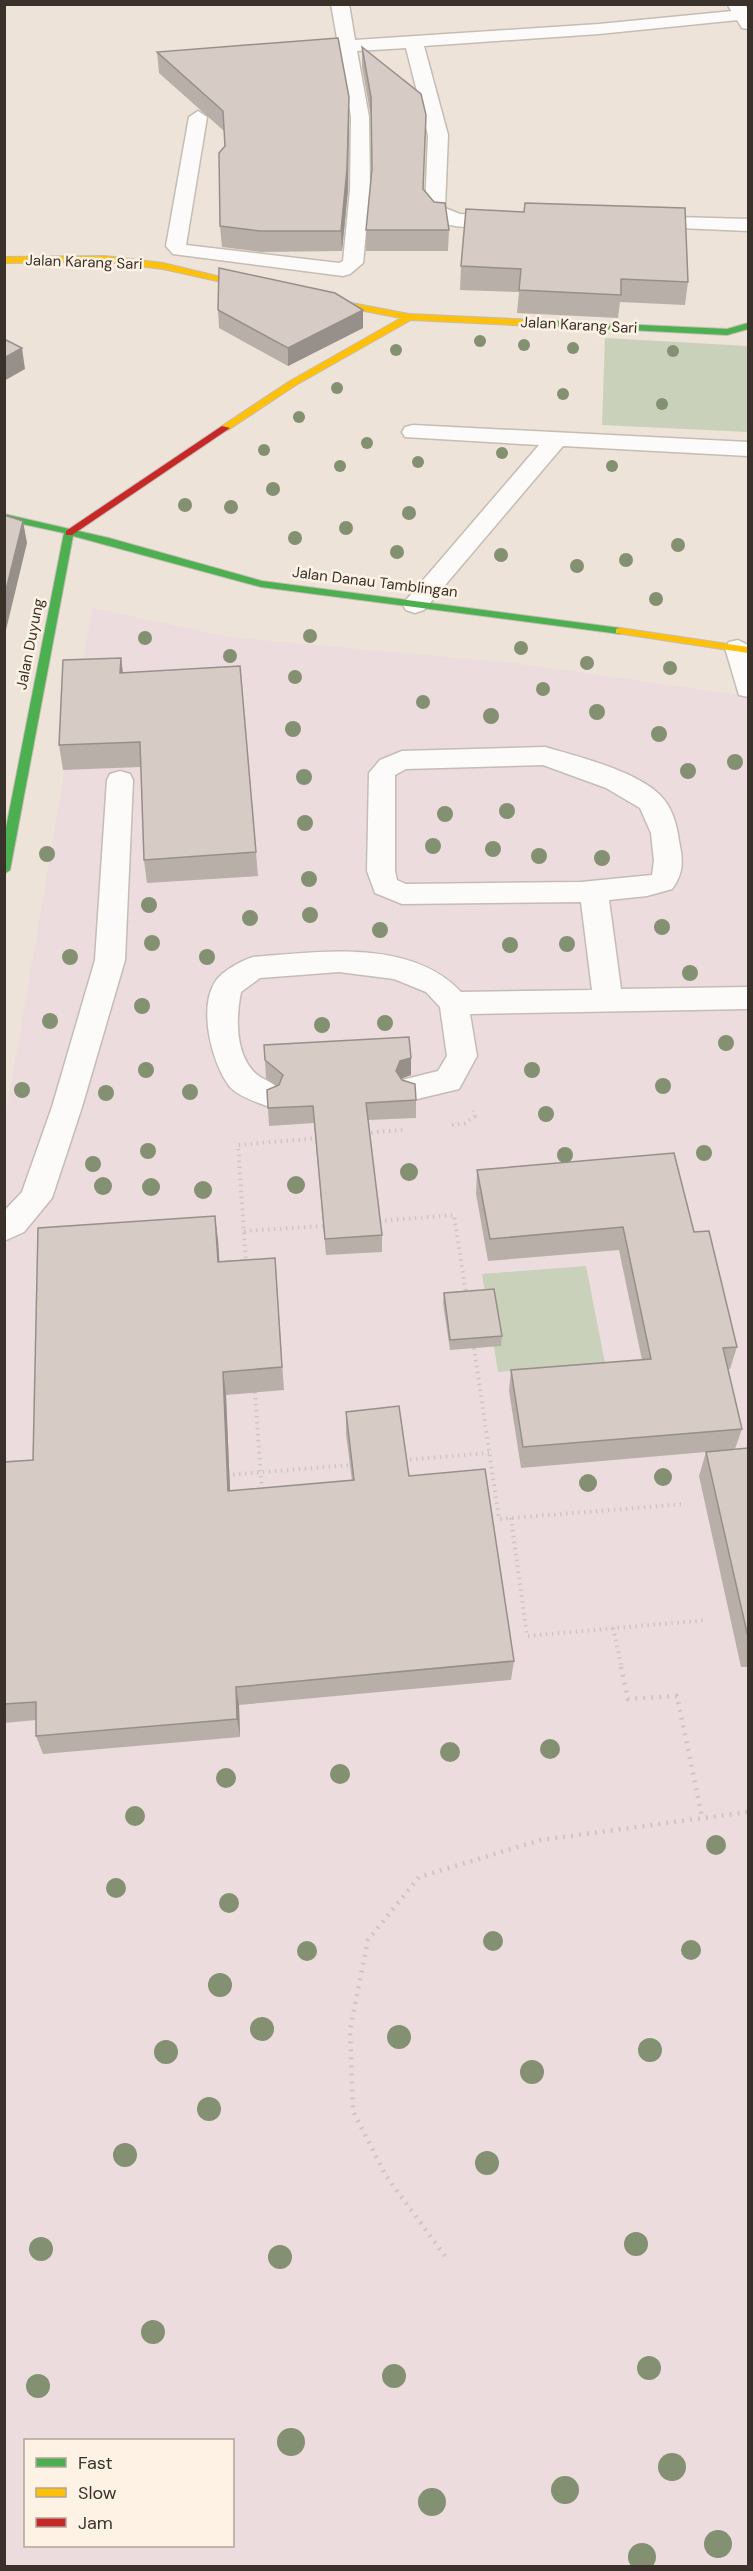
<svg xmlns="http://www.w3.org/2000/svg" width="753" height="2571" font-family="'DM Sans',sans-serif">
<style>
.commercial{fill:#eddcdd;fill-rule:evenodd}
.green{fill:#c9d1ba}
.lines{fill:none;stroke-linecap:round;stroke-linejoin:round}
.lane-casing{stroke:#c5bcb4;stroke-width:3}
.street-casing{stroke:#c5bcb4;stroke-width:3}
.fast-casing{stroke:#c5bcb4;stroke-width:2}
.slow-casing{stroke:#c5bcb4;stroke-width:2}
.jam-casing{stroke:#c5bcb4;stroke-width:2}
.path-far1{stroke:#ccc7c4;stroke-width:4;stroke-dasharray:1.5 4.5;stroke-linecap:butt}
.path{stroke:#ccc7c4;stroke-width:4.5;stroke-dasharray:2 6;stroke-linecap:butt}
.lane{fill:#fcfbf9;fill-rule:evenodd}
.street{fill:#fcfbf9;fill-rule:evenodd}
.fast{fill:#4caf50;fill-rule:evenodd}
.slow{fill:#ffc107;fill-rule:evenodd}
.jam{fill:#c62828;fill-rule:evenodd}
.tree{fill:#839071}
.wall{fill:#b8afa9}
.shaded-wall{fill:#968f8a}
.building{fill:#d6ccc5;stroke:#968f8a;stroke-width:1.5}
.labels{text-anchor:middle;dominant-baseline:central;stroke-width:5;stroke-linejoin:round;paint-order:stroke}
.far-street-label{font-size:15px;fill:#3a322a;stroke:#fef2e5}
</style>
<rect width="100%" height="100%" fill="#eee3d8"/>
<path class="commercial" d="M92,608l138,29 283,26 235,33v1870h-743v-1446zM26,2440h206v106h-206z"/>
<path class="green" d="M605,338l143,8v86l-146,-7z
M586,1266l19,97 -107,9 -16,-98z"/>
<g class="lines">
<defs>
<path id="lane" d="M331,4h18l6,36 244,-16 144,-14 5,1v8l-149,15 -175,12 24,89 -3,73 15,6 57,2 3,4 -3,4 -7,2c-25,0 -68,8 -85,-16l3,-75 -22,-87 -49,3 12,66 1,73 -7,73 -13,11 -7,2 -170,-22 -7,-8 23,-129 9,-6 9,6 -21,128 153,18 4,-2 7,-71 1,-73z
M640,216l108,3v12l-115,-5 -3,-4 3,-4z
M413,425l335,17v14l-185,-10 -139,164 -9,3 -9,-3 -3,-5 3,-5 133,-155 -134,-8 -3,-5 3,-5z
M738,640l10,5v52l-9,-2 -14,-47 4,-6z
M545,747c32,9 91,24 115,48 12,12 17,30 19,46 4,19 5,32 -7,48l-25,7 -38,4 12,89 127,-2v22l-278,5 7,42 -18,33 -46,11 -11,-4 -4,-8 4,-8 36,-9 9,-15 -7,-49 -14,-15 -32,-13 -55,-7 -79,6 -19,14c-5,25 -6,59 12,79 9,10 22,10 29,23l-4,8 -11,4c-11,-4 -29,-10 -37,-19 -18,-23 -32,-78 -15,-105 7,-11 26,-21 38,-25 67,-5 157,-19 208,35l131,-2 -11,-88 -179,2 -27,-11 -8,-22 2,-98 11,-13 22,-9zM543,765l63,23 34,20 11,25 3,28 -2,14 -71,7 -175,2 -9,-4 -2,-9v-96l11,-6z
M120,771l10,3 3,6 -8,180 -43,147 -30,91 -28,34 -20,9v-30l18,-19 30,-85 43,-147 12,-180 3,-6z"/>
<path id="street" d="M727,4h18l3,6v19l-6,-1z"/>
<path id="fast" d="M554,321l173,8 21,-6v6l-21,6 -176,-9v-4z
M4,514l105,24 153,43 358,47 5,3 -5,3 -359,-47 -188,-51 -63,334 -6,4v-36l60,-305 -60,-13z"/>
<path id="slow" d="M105,256l58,7 103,25 -4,3 -99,-22 -58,-7 -101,1v-6z
M315,296l94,18 145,7 4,3 -4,3 -143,-7 -115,65 -68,45h-6v-4l68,-45 111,-63 -89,-17 -1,-2z
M620,628l128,19v6l-132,-20v-4z"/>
<path id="jam" d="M222,426l8,2 -158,107h-6v-4z"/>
</defs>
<use href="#lane" class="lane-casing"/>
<use href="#street" class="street-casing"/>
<use href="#fast" class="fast-casing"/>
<use href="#slow" class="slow-casing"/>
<use href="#jam" class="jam-casing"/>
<path class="path-far1" d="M452,1125l13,-2 10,-7 -2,-5
M365,1133l38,-3
M379,1221l75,-6 12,79
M244,1231l79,-5
M246,1264l-8,-119 81,-7
M474,1348l25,171 186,-15
M255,1392l7,101
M404,1460l85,-7
M227,1475l123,-10
M511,1518l16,118 180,-16
M613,1628l9,41"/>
<path class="path" d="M621,1667l7,32 49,-3 25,121
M445,2256l-59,-80 -33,-65 -3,-81 18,-90 51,-63 122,-37 207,-28"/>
<use href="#lane" class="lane"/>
<use href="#street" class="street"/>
<use href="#fast" class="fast"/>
<use href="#slow" class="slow"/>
<use href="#jam" class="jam"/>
</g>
<g class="tree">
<circle cx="480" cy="341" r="6"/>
<circle cx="524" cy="345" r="6"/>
<circle cx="573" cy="348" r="6"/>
<circle cx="396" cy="350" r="6"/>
<circle cx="673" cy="351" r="6"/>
<circle cx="337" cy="388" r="6"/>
<circle cx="563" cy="394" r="6"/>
<circle cx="662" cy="404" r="6"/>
<circle cx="299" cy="417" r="6"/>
<circle cx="367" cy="443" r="6"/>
<circle cx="264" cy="450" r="6"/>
<circle cx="502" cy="453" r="6"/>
<circle cx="418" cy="462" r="6"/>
<circle cx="340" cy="466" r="6"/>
<circle cx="612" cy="466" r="6"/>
<circle cx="273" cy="489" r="7"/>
<circle cx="185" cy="505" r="7"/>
<circle cx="231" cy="507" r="7"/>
<circle cx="409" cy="513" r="7"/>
<circle cx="346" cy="528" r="7"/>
<circle cx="295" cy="538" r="7"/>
<circle cx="678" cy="545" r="7"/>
<circle cx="397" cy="552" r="7"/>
<circle cx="501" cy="555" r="7"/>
<circle cx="626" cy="560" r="7"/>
<circle cx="577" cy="566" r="7"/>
<circle cx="656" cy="599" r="7"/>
<circle cx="310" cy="636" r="7"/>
<circle cx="145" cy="638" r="7"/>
<circle cx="521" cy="648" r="7"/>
<circle cx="230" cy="656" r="7"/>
<circle cx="587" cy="663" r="7"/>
<circle cx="670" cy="668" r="7"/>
<circle cx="295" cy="677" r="7"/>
<circle cx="543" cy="689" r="7"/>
<circle cx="423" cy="702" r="7"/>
<circle cx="597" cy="712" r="8"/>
<circle cx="491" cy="716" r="8"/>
<circle cx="293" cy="729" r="8"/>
<circle cx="659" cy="734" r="8"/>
<circle cx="735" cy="762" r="8"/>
<circle cx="688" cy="771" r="8"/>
<circle cx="304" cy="777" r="8"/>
<circle cx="507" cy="811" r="8"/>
<circle cx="445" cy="814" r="8"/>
<circle cx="305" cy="823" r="8"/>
<circle cx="433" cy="846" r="8"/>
<circle cx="493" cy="849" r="8"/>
<circle cx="47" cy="854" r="8"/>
<circle cx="539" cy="856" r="8"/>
<circle cx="602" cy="858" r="8"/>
<circle cx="309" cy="879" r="8"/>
<circle cx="149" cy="905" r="8"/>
<circle cx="310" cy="915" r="8"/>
<circle cx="250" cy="918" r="8"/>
<circle cx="662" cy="927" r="8"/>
<circle cx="380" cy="930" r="8"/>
<circle cx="152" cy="943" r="8"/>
<circle cx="567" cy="944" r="8"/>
<circle cx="510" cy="945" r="8"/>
<circle cx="70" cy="957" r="8"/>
<circle cx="207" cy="957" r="8"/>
<circle cx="690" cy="973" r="8"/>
<circle cx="142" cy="1006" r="8"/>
<circle cx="50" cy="1021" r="8"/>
<circle cx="385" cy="1023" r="8"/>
<circle cx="322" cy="1025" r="8"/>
<circle cx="726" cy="1043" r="8"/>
<circle cx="146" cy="1070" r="8"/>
<circle cx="532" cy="1070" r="8"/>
<circle cx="663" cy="1086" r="8"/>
<circle cx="22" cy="1090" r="8"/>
<circle cx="190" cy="1092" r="8"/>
<circle cx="106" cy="1093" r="8"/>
<circle cx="546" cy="1114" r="8"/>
<circle cx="148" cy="1151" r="8"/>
<circle cx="704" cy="1153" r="8"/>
<circle cx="565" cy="1155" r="8"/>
<circle cx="93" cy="1164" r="8"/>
<circle cx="409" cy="1172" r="9"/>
<circle cx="296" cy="1185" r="9"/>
<circle cx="103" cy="1186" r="9"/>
<circle cx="151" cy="1187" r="9"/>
<circle cx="203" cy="1190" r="9"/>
<circle cx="663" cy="1477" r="9"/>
<circle cx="588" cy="1483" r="9"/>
<circle cx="550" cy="1749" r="10"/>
<circle cx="450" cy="1752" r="10"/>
<circle cx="340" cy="1774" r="10"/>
<circle cx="226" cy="1778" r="10"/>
<circle cx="135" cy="1816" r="10"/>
<circle cx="716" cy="1845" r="10"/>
<circle cx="116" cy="1888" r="10"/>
<circle cx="229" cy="1903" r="10"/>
<circle cx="493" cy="1941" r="10"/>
<circle cx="691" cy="1950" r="10"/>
<circle cx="307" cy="1951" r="10"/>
<circle cx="220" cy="1985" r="12"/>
<circle cx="262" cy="2029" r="12"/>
<circle cx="399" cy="2037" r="12"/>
<circle cx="650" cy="2050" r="12"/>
<circle cx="166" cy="2052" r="12"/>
<circle cx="532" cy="2072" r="12"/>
<circle cx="209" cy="2109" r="12"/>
<circle cx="125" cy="2155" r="12"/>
<circle cx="487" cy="2163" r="12"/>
<circle cx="636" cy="2244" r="12"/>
<circle cx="41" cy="2249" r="12"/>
<circle cx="280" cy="2257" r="12"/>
<circle cx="153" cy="2332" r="12"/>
<circle cx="649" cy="2368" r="12"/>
<circle cx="394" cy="2376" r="12"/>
<circle cx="38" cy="2386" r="12"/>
<circle cx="291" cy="2442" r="14"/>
<circle cx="672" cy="2467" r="14"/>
<circle cx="565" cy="2490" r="14"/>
<circle cx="432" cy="2502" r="14"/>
<circle cx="718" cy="2544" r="14"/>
<circle cx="642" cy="2557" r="14"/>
</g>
<path class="wall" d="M362,47l62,143 25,40 -1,21h-82v-21l6,-58 -1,-55 -9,-50z
M157,52l192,65 -1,73 -6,61 -81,1 -39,-5 -2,-21 5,-80 -1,-15 -65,-58z
M466,209l222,73 -3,23 -65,-3 -2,16 -101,-5 2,-21 -59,-2 1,-24z
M218,310l145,18 -75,38 -69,-38z
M121,658l2,15 133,179 2,24 -111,7 -3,-23 -3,-93 -78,3 -4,-25z
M264,1045l147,13v17l-10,4 15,21v18l-48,2 14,115v17l-56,3 -12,-132 -45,3 -2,-36 9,-4 -10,-8z
M477,1170l217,62 43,115 -7,22h-2l14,60 -7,20 13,-1v219h-7l-42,-191 7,-24 -185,16 -12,-77 2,-21 131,-10 -23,-110 -131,11 -12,-67z
M218,1240l1,21 56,-3 9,132 -58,5 4,96 122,-10 -6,-47v-22l63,64 105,185 -3,19 -272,25 1,32 -197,17 -7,-18v-16l-32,3v-261l29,-2z
M444,1293l58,43 -1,10 -51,4 -7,-47z"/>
<path class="shaded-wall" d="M349,97l-1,93 -6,61 -1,-20z
M363,310v18l-75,38v-18z
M22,348l3,21 -21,12v-23z
M23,521l4,22 -23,95v-40z
M121,658l3,25 -4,-10z
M411,1058v17l-11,4 -4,-8 4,-10z
M215,1216l3,24 3,45 -3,-23z
M223,1372l3,23 5,117 -3,-21z
M236,1687l3,18 1,32 -3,-18z"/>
<path class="building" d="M338,38l11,59 -2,72 -6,62h-81l-40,-5 -1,-73 6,-7 -2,-35 -66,-59z
M362,47l59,47 5,21 -3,74 11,13 11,1 4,27h-83l6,-61 -1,-72z
M525,203l160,5 3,74 -67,-3v16l-102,-5 2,-21 -60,-3 5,-57 58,3z
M219,268l116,25 28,17 -75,38 -70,-38z
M4,339l18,9 -18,10z
M4,515l19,6 -19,77z
M121,658l-1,15 120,-7 16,186 -112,8 -4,-118 -81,3 4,-85z
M409,1037l2,21 -11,3 -4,10 6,9 13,4 1,16 -50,3 16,132 -57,4 -12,-133 -45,2 -1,-18 12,-5 4,-10 -18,-15 -1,-15z
M674,1153l20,79 15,-1 28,116 -14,1 19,81 -219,18 -12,-77 140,-11 -28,-132 -133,12 -13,-69z
M215,1216l3,46 57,-4 7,109 -59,5 5,119 126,-11 -8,-68 53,-6 10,70 76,-7 29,192 -278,26 1,32 -201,17v-34l-32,2v-242l29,-2 5,-232z
M494,1289l8,47 -52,4 -6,-47z
M748,1448v189l-42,-185z"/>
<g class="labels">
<g class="far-street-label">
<text transform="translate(84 262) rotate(2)">Jalan Karang Sari</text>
<text transform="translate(579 325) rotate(3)">Jalan Karang Sari</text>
<text transform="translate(375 582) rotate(7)">Jalan Danau Tamblingan</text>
<text transform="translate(30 644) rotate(-79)">Jalan Duyung</text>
</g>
</g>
<rect width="753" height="2571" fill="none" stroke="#3a322a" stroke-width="12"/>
<rect x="24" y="2439" width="210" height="108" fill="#fef2e5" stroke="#b0a59a" stroke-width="1.5"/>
<rect x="36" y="2458" width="30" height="9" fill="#4caf50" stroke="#b0a59a" stroke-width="1.5"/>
<text x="78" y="2469" font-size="18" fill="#3a322a">Fast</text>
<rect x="36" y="2488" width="30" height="9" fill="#ffc107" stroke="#b0a59a" stroke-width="1.5"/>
<text x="78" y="2499" font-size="18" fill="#3a322a">Slow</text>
<rect x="36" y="2518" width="30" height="9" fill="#c62828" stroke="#b0a59a" stroke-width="1.5"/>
<text x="78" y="2529" font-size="18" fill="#3a322a">Jam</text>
</svg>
